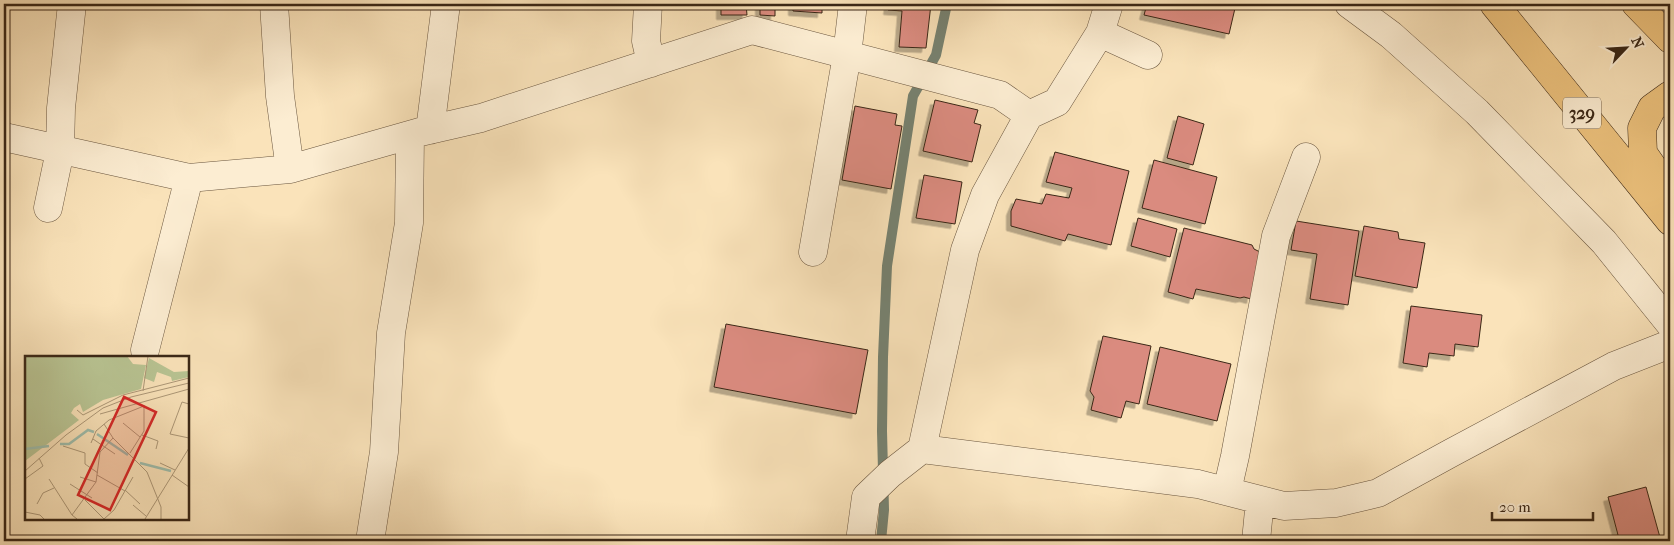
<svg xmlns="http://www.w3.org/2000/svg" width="1674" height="545" font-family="'IM FELL French Canon',serif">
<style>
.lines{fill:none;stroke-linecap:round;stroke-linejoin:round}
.stream{stroke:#768271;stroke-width:10}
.building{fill:#da8b7f;stroke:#3a2716;filter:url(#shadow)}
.street-casing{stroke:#6a563f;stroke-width:29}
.highway-casing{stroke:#3a2716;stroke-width:29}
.street{stroke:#fcedd2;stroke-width:28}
.highway{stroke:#edc27d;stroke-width:28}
.labels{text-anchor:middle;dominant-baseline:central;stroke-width:4;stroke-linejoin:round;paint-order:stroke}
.shield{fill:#fcedd2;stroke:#74624e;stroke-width:1}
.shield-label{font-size:18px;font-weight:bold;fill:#3a2716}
.inset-river{fill:none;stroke:#9ebead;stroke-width:2.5}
.inset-road{fill:none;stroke:#ad9878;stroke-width:1}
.view{fill:#d62828;fill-opacity:0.15;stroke:#d62828;stroke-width:2.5}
.inset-edge{fill:none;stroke:#3a2716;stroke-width:2.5}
</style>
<defs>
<filter id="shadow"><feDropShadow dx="-4.5" dy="4.5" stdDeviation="0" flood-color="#0004"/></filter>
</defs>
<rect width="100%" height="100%" fill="#fae3ba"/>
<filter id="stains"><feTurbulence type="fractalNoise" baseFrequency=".004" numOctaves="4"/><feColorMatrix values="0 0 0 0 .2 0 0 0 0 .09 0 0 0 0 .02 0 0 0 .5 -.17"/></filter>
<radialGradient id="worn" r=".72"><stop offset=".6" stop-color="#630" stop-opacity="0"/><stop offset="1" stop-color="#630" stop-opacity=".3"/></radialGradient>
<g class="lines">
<path class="stream" d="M881,541l3,-31 -2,-79 1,-74 4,-91 26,-170 23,-41 11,-51"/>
</g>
<path class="building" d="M721,4h25l1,11h-26z
M760,4h15v12l-15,-1z
M793,4h29v9l-29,-2z
M889,4h42l-5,44 -27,-1 3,-36 -14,-1z
M1147,4h89l-7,30 -85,-19z
M935,100l43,10 -4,13 7,2 -9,37 -49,-11z
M855,106l42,8 -2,11 7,1 -11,63 -49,-9z
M1178,116l26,8 -11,41 -26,-7z
M1055,152l74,19 -18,74 -43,-11 -3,7 -54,-15v-15l5,-12 26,5 4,-10 23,4 3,-10 -26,-6z
M1154,160l63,17 -12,47 -63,-16z
M924,175l38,7 -7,42 -39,-6z
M1138,218l39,11 -7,28 -39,-11z
M1296,221l63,10 -11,74 -38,-6 7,-45 -26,-4z
M1364,226l34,6 1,7 26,4 -8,45 -62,-12z
M1184,228l68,17 2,4 6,3 -9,47 -7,-2 -4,1 -44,-9 -3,10 -25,-7z
M1411,306l71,9 -4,32 -23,-3 -1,12 -25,-3 -2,14 -24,-4z
M726,324l142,26 -12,64 -142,-27z
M1103,336l48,10 -12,58 -13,-3 -5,17 -30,-8 3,-13 -4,-6z
M1160,347l71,17 -14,57 -70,-17z
M1646,487l15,54h-60l-1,-1 18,-5 -10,-38z"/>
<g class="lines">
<defs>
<path id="street" d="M274,4l6,92 10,73
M648,4l-2,37 5,22
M1349,4l42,31 86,77 127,130 66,82
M1100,33l48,22
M1029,115l28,-13 43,-69 9,-29
M430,130l16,-126
M4,137l185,41 101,-9 130,-37 61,-14 271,-88 248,65 29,20 -44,80 -20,55 -43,199 -32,25 -24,23 -6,44
M48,208l12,-57 1,-43 11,-104
M813,252l34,-197 6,-51
M145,350l44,-172
M922,449l276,35 86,22 52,-3 42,-10 73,-40 163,-87 56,-22
M1227,491l8,-35 41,-220 30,-79
M370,541l14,-89 7,-119 18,-110 1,-88
M1256,541l4,-41"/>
<path id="highway" d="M1494,4l176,217
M1636,4l34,35
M1670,95l-18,13 -10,20 1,25 27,39"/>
</defs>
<use href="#street" class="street-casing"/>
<use href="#highway" class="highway-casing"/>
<use href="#street" class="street"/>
<use href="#highway" class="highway"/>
</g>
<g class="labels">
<rect class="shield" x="1563" y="97.5" width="38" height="31" rx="4"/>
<g class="shield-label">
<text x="1582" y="113">329</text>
</g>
</g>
<g transform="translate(25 356)">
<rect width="164" height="164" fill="#fae3ba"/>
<path d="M0,0h102l6,8 13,1 -5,24 -38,11 -20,12 -3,-8 -6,4 -3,5 8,7 -54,41zM124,2l25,14 15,-1v6l-17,4 -1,-4 -14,-5 -3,10 -10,-4z" fill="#b9c594"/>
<path class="inset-river" d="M72,78l31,21M35,88h9l19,-14 6,2M0,93l24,-3M115,107l31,8"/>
<path class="inset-road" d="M118,35l5,-35M164,48l-7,-2 -12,32 19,4M52,54l6,5 40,-20 66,-17M75,58l89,-25M98,67l17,14M79,68l9,14M117,79l16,6 -2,8M68,83l22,15M66,87l5,-12 13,-11 35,-14M38,90l22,7v11l13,9M105,97l14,-22v-26M135,107l15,7M0,115l41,-36 37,-27 28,-11 58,-14M72,119l28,16M147,119l17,12M55,121l16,5M0,123l18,-13 -4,-8M24,123l23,36M45,128l22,14M100,134l15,14M60,144l19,19 10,-9 19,-33M12,148l6,-11 11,-5M108,149l13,11M0,156l15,3 4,4M52,163l-5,-4 24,-33 4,-30 13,-14 34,34 14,35v12M120,163l44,-71"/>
<path class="view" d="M99,41l32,15 -46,98 -32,-15z"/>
<rect width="164" height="164" class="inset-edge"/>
</g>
<rect width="1674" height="545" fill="none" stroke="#fae3ba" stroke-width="20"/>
<rect x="5" y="5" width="1664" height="535" fill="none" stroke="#3a2716" stroke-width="2.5"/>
<rect x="10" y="10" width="1654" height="525" fill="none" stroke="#3a2716"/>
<g transform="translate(1626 48) rotate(65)" stroke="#fcedd2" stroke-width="4" paint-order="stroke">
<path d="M0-4L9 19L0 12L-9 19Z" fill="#3a2716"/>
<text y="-8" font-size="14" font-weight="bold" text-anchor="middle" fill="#3a2716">N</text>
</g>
<path d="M1492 512v8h101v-8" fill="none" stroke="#3a2716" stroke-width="2.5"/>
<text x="1499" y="512" font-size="15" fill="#3a2716" stroke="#fcedd2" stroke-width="4" paint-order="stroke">20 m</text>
<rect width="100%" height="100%" filter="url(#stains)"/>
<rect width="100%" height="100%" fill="url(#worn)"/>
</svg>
